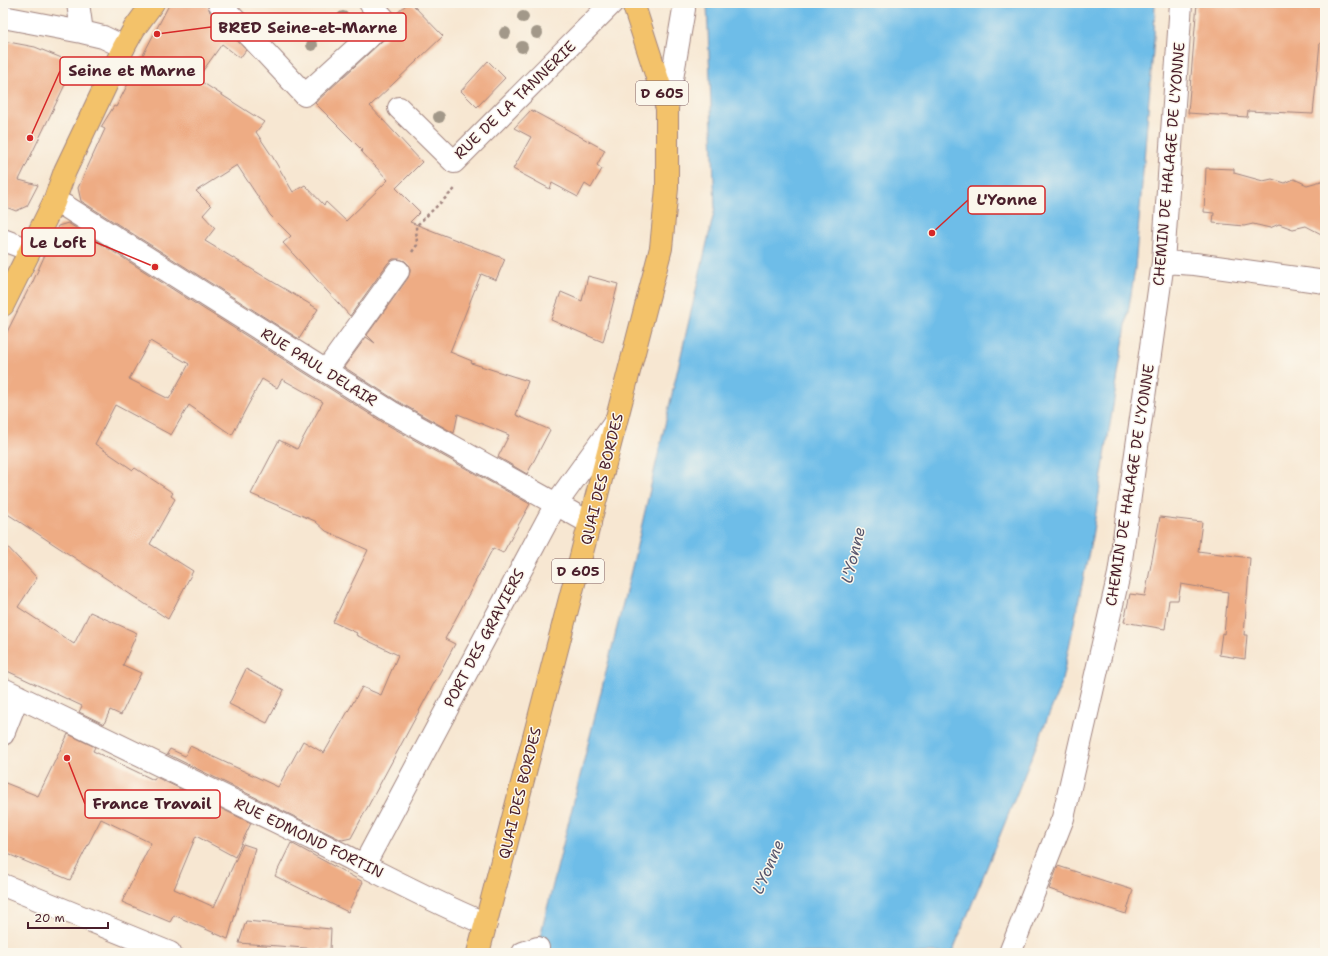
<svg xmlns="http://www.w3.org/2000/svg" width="1328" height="956" font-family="'Shantell Sans',sans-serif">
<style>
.water{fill:#6ebde8;stroke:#5c6e8a}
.building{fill:#eeac84;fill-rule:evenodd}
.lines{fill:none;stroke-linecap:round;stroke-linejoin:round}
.minor-casing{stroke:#a0837e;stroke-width:24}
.major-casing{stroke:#a0837e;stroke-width:24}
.path{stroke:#a0837e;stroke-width:2.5;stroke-dasharray:3 3;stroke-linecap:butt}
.minor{stroke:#fff;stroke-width:22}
.major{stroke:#f3c26a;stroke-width:22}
.tree{fill:#a29889}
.labels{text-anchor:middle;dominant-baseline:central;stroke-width:3;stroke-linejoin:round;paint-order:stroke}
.shield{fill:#fbf7ec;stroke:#7f6065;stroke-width:1}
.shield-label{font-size:14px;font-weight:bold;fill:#4a1f2b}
.street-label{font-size:15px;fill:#4a1f2b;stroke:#fbf7ec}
.water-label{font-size:16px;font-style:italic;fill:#57566d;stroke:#fbf7ec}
.leader{fill:none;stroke:#d62828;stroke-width:1.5}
.callout-dot{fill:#d62828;stroke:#fbf7ec;stroke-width:1.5}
.callout{fill:#fbf7ec;stroke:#d62828;stroke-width:1.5}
.callout-label{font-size:16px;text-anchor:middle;font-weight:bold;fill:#4a1f2b}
</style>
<rect width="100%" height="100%" fill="#fbf7ec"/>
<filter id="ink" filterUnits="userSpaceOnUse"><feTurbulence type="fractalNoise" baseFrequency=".025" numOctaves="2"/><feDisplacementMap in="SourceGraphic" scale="8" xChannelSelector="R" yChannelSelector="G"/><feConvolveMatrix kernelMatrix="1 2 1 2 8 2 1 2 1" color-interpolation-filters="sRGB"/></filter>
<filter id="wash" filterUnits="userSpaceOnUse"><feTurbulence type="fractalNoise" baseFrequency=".012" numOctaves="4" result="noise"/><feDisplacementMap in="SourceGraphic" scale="16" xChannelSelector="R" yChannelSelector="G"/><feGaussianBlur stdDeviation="0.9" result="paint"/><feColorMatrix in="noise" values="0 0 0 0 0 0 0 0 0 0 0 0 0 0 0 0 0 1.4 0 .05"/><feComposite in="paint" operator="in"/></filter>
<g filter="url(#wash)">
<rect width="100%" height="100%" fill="#f7e7d2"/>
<path class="water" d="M707,3h448l-1,35 -19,231 -43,268 -31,148 -109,268h-416l97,-390 82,-355z"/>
<g id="blocks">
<path class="building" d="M170,3h37l3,9 36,38 -6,8 -18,-14 -25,35 67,43 -8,10 16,24 21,36 12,-7 19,20 2,-3 20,19 42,-41 -27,-29 1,-1 -47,-47 79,-73 4,-6v-5l-2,-5 12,-11h3l32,33 -73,70 52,56 -26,26 24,24 -10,10 95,37 -9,21 -15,-6 -31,78 22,9 -1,2 57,18 -12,34 34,15 -23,44 -29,-17 11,-22 -51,-21 -4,19 -57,-32 -53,-34 22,-30 9,6 -8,-8 41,-57 2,-6v-6l-5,-5 -6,-2h-6l-5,4 -38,53 -67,-73 8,-7 -21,-21 -33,-50 -41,26 15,15 -8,9 12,13 -10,13 113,68 -19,30 -218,-138 -3,-13 27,-59 -4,-2 13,-21 2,1z
M1197,3h128v40h-5l-7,71 -65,-3 -1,6 -59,-4z
M3,41l32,6 29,12 10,7 -55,114 19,5 -11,21 -11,5 -10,-4 -3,6z
M488,61l17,17 -28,29 -16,-16z
M531,110l74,40 -8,15 5,4 -11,19 -6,-4 -7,13 -26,-14 -2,6 -37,-20 18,-32 -17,-9z
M1206,168l28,1v4l29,8 9,-2 13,4 9,-4 13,6 18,-5v56l-19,-10 -13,3 -14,-5 -9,4 -17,-4 -9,2 -31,-3 1,-10 -10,-1z
M68,223l316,200 146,81 -27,49 -10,-5 -48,91 10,5 -104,194 -9,2 -175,-86 3,-5 15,7 5,-10 88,41 25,-46 21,12 38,-66 19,8 17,-40 -42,-20 1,-2 -24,-11 35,-72 -42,-19 -11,-10 -64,-27 28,-54 18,9 26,-47 -41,-23 -5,9 -15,-9 -30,56 -43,-30 -18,30 -56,-30 -20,39 38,26 2,-2 38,25 -2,3 4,3 -25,45 43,27 -25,48 -165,-108v-171l26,-52h1l28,-62zM150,341l39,23 -20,35 -40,-20z
M588,276l30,8 -15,58 -52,-22 10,-28 21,9z
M1160,517l42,5 -4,29 52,7 -6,77h3l-2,24 -26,-4 3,-22 2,1 4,-42 -47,-8 -3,16h-9l-4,29 -41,-7 6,-28 15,2z
M3,542l34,36 -19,29 56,37 16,-32 47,21 -14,32 18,8 -20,42 -11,-5 -6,14 -25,-12 3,-6 -79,-37z
M246,669l38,21 -17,33 -38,-19z
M68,734l27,13 -2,4 61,29 2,-3 95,46 -16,34 -39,-21 -22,53 40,18 29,-63 12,4 -27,91 -54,-24 -4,7 -48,-20 29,-59 -50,-24 -31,61 -67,-28v-70l35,14z
M291,843l72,39 -15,30 -73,-36z
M1058,866l75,24 -7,24 -77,-25z
M246,921l85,8 -1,21 -91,-7z"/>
</g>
</g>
<g filter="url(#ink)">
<use href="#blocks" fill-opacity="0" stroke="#a0837e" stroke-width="1"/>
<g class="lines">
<defs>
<path id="minor" d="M78,3l4,29
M219,3l86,92 81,-74 -16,-18
M3,17l79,15 21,5 21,10
M399,108l55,54 158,-159
M667,108l17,-99 -1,-6
M54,202l11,4 326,206 199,111
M3,240l27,10
M1163,262l32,2 130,18
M326,371l72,-100
M3,689c103,49 205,99 307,149 58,29 116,61 176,86
M3,734l15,-38
M364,865l192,-361 60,-83
M3,885l167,68
M523,953l15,-5
M1010,953l53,-135 56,-244 44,-312 18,-259"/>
<path id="major" d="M3,305l51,-103 11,-31 59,-124 10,-18 19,-26
M478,953l183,-705 6,-60v-80l-34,-105"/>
</defs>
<use href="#minor" class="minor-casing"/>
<use href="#major" class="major-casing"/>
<path class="path" d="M412,252l5,-7 -1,-19 41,-39"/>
<use href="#minor" class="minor"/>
<use href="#major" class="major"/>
</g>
<g class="tree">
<circle cx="343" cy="17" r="6"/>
<circle cx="523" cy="17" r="6"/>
<circle cx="505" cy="33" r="6"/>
<circle cx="537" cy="33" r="6"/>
<circle cx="312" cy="45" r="6"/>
<circle cx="522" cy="47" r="6"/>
<circle cx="439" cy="117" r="6"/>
</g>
</g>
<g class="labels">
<g class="shield">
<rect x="636" y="81" width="52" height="24" rx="3"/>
<rect x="552" y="559" width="52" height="24" rx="3"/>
</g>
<g class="shield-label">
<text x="662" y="93">D 605</text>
<text x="578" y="571">D 605</text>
</g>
<g class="street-label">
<text transform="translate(515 100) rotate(-44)">RUE DE LA TANNERIE</text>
<text transform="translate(1169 164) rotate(-85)">CHEMIN DE HALAGE DE L'YONNE</text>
<text transform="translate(319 367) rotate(32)">RUE PAUL DELAIR</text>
<text transform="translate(602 479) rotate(-76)">QUAI DES BORDES</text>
<text transform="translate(1130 485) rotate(-81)">CHEMIN DE HALAGE DE L'YONNE</text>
<text transform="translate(484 638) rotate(-62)">PORT DES GRAVIERS</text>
<text transform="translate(520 793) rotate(-76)">QUAI DES BORDES</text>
<text transform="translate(309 838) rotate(26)">RUE EDMOND FORTIN</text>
</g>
<g class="water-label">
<text transform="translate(853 555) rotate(-76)">L'Yonne</text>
<text transform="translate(768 867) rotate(-67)">L'Yonne</text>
</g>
</g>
<path class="leader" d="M157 34L211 27M30 138L60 71M932 233L968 200M155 267L95 242M67 758L85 804"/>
<g class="callout-dot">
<circle cx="157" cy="34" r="4"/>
<circle cx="30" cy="138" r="4"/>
<circle cx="932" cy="233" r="4"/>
<circle cx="155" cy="267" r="4"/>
<circle cx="67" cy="758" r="4"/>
</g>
<g class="callout">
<rect x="211" y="13" width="195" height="28" rx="4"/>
<rect x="60" y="57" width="144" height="28" rx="4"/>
<rect x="968" y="186" width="77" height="28" rx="4"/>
<rect x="22" y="228" width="73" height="28" rx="4"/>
<rect x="85" y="790" width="135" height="28" rx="4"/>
</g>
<g class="callout-label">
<text x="308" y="33">BRED Seine-et-Marne</text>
<text x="132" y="76">Seine et Marne</text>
<text x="1007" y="205">L'Yonne</text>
<text x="58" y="248">Le Loft</text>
<text x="152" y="809">France Travail</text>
</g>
<rect width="1328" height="956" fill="none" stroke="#fbf7ec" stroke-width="16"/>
<path d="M28 922v6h80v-6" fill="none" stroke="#4a1f2b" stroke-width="2"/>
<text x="34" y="922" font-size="12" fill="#4a1f2b" stroke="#fbf7ec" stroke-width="3" paint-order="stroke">20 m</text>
</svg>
